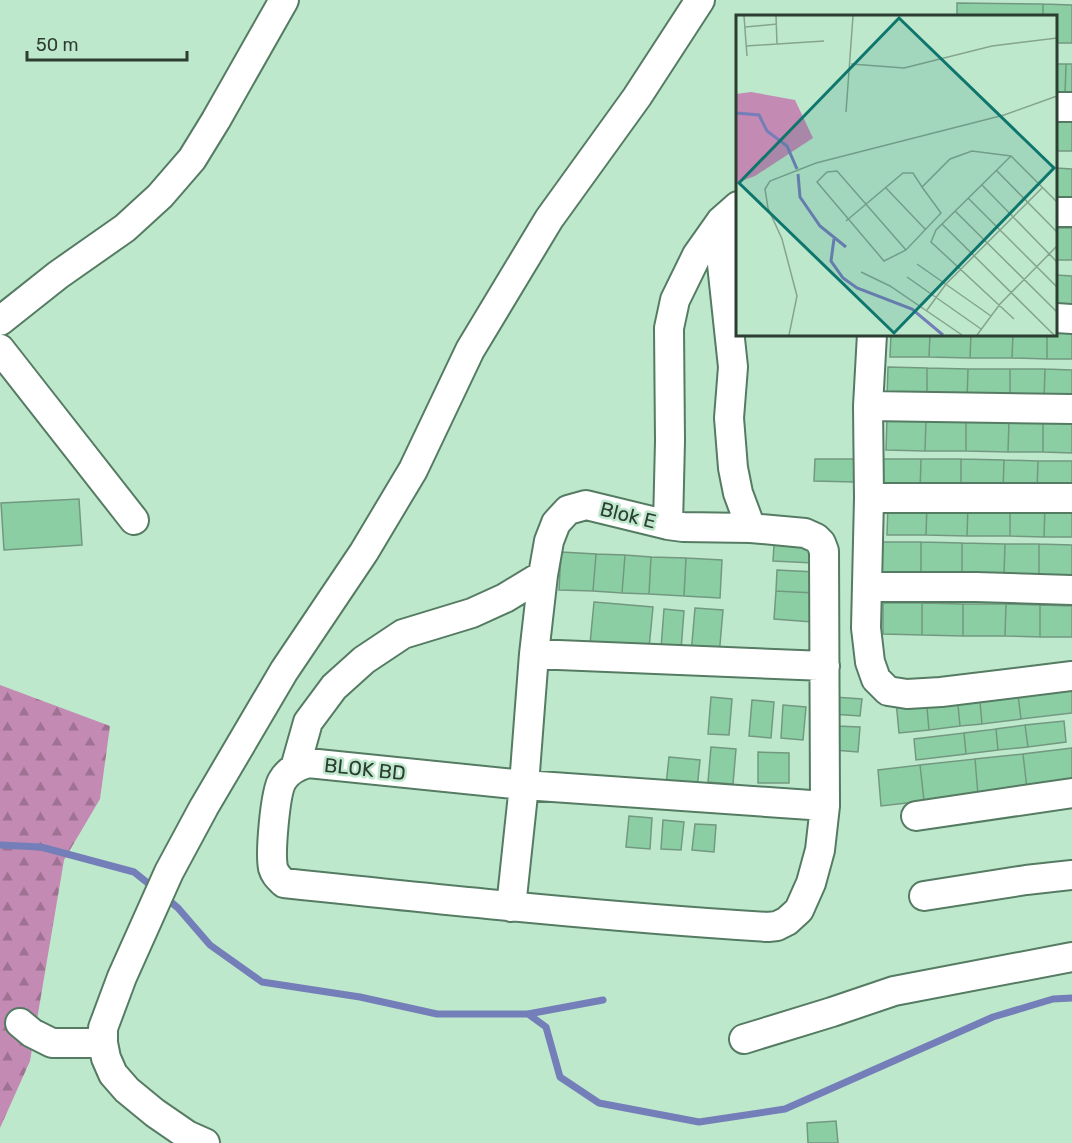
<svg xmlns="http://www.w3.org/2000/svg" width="1072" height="1143" font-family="Rubik,sans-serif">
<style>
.forest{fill:url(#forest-firs)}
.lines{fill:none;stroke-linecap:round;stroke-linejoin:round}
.stream{stroke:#747eb8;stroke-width:7}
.building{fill:#8bcea4;stroke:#729980;stroke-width:1.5}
.minor-casing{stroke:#557b63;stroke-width:32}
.minor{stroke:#fff;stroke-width:28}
.labels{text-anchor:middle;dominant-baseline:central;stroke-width:5;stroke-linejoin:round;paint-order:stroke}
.street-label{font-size:20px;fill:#2c3d32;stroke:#bee8cc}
.inset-river{fill:none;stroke:#747eb8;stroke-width:3}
.inset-road{fill:none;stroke:#84a48e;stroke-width:1.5}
.view{fill:#0f766e;fill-opacity:0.15;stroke:#0f766e;stroke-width:3}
.inset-edge{fill:none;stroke:#2c3d32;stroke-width:3}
</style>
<defs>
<pattern id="forest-firs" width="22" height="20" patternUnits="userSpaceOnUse" patternTransform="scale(1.5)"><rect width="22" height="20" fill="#c38ab4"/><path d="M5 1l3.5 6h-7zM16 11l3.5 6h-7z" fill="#9f7293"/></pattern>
</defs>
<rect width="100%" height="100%" fill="#bee8cc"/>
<path class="forest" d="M0,685l110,41 -10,73 -36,61 -34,201 -30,67z"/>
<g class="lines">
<path class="stream" d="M0,845l41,2 93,25 20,16
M165,897l13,11 32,37 52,37 98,15 77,17h91l75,-14
M528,1014l18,13 14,50 39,26 100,19 86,-13 208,-92 60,-18 19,-1"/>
</g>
<path class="building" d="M957,3l86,1v12h-86z
M1043,4l29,1v38h-16v-27h-13z
M1056,64h10l-1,31h-9z
M1066,64h6v31h-7z
M1056,120h16v31h-16z
M1056,168l16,1v31h-16z
M1056,228h16v32h-16z
M1056,275l16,1v31h-16z
M1056,327h16v32h-25v-25h9z
M891,334h39l-1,23h-39z
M930,334h41l-1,24 -41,-1z
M971,334h42l-1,24h-42z
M1013,334h34v25l-35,-1z
M888,367l39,1v31h-40z
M927,368l41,1 -1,31 -40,-1z
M968,369h42v32l-43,-1z
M1010,369h35l-1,32h-34z
M1045,369l27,1v31h-28z
M887,419h39l-1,32 -39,-1z
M926,419l40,1v31h-41z
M966,420h43l-1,32 -42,-1z
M1009,420l34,1v31h-35z
M1043,421h29v32l-29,-1z
M815,459h40l-1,23 -40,-1z
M881,459h40l-1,32 -39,-1z
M921,459h40v32h-41z
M961,459l43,1 -1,32 -42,-1z
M1004,460l34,1 -1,31h-34z
M1038,461h34v32l-35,-1z
M79,499l3,46 -78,5 -3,-47z
M888,503l39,1 -1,31h-39z
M927,504h41l-1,32 -41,-1z
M968,504l42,1v31h-43z
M1010,505h35l-1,32 -34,-1z
M1045,505l27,1v31h-28z
M882,542h39v32l-39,-1z
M921,542l41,1v32l-41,-1z
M962,543l43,1 -1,31h-42z
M1005,544h34v32l-35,-1z
M1039,544l33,1v31h-33z
M774,545l40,2 -1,16 -40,-2z
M561,552l35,2 -3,37 -34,-1z
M596,554l29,1 -3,38 -29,-2z
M625,555l26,2 -2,37 -27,-1z
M651,557l35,1 -2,38 -35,-2z
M686,558l36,2 -2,38 -36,-2z
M777,570l39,2 -2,21 -38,-2z
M776,591l38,2 -2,29 -38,-3z
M594,602l59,5 -4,41 -59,-4z
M883,603h39v32l-39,-1z
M922,603l41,1v32l-41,-1z
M963,604h43l-1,32h-42z
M1006,604l34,1v32l-35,-1z
M1040,605l32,1v31h-32z
M695,608l28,2 -4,46 -28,-2z
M664,609l20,2 -3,39 -20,-2z
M1072,680v33l-51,6 -4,-32z
M1017,687l4,32 -39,5 -3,-33z
M979,691l3,33 -22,2 -3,-32z
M957,694l3,32 -31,4 -3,-33z
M711,697l21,2 -3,36 -21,-1z
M834,697l28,2 -2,17 -28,-2z
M926,697l3,33 -30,3 -3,-32z
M752,700l22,2 -3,36 -22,-2z
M783,705l23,2 -3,33 -22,-2z
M1064,721l2,21 -38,5 -3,-22z
M1025,725l3,22 -30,3 -2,-21z
M836,726l24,1 -2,25 -24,-2z
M996,729l2,21 -32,4 -2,-21z
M964,733l2,21 -50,6 -2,-21z
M711,747l25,2 -3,35 -25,-2z
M1072,748v36l-45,5 -4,-35z
M758,752l31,1v30h-31z
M1023,754l4,35 -49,6 -3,-36z
M669,757l31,3 -3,29 -31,-4z
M975,759l3,36 -54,6 -4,-36z
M920,765l4,36 -43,5 -3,-36z
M629,816l23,2 -2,31 -24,-2z
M663,820l21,2 -3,28 -20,-1z
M695,824l21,1 -2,27 -22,-2z
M836,1121l2,22h-30l-1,-20z"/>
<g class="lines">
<defs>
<path id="minor" d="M1056,107h16
M1056,212h16
M721,221l1,43 11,103 -4,51 4,50 5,25 13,35
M1056,318l16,1
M0,321l58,-46 67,-47 35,-32 32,-37 24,-39 68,-120
M872,334l-4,72 1,92 -3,130 4,34 6,17 12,12 19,3 34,-2 131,-16
M0,349l134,171
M868,406l204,3
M869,498h203
M668,525l15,2 68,1 54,5 11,5 5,5 3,8 1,255 -5,44 -9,33 -12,27 -12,11 -10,5 -9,1c-162,-10 -323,-27 -484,-44 -5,-5 -9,-8 -11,-15 -3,-15 2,-74 9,-87 6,-11 16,-15 26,-18l216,22 301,21
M867,587h109l96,3
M534,654l291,12
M295,768l13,-46 26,-35 30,-27 39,-26 69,-21 33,-15 38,-23
M916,816l156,-23
M924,896l102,-16 46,-5
M511,907l13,-122 10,-131 9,-79 6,-34 7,-18 12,-13 18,-5 82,20 2,-84 -1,-113 6,-28 22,-45 24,-34 17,-15
M20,1023l12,10 20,10h51
M744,1039l88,-27 62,-21 178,-34
M205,1143l-18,-8 -32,-22 -28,-23 -14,-16 -7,-16 -3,-15v-15l19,-51 47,-105 35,-65 80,-136 80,-119 49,-82 57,-120 79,-131 88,-122 63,-97"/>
</defs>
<use href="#minor" class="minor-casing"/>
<use href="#minor" class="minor"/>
</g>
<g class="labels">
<g class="street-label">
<text transform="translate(628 515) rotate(14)">Blok E</text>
<text transform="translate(365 769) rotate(6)">BLOK BD</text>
</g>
</g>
<g transform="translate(736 15)">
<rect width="321" height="321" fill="#bee8cc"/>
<path d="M15,77l44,8 18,38 -58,38 -19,7v-89z" fill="#c38ab4"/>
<path class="inset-river" d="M0,98l23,2 8,16 20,15 10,23M62,159l2,23 20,29 26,21M98,224l-3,22 12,17 14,10 55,21 31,26"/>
<path class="inset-road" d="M8,1l3,40M40,1l1,28M9,12l32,-3M10,31l78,-5M115,49l53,4 88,-22 65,-8M110,97l7,-96M275,141l-75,74 -5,12 83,77M260,155l61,62M246,170l75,77M149,172l40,42M232,183l89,89M219,196l102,101M110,206l57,-48h10l9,14 28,-28 22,-8 39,5 46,46M206,209l112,111M170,235l-69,-79 -10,1 -10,10 67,79 22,-11 35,-37 -19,-26M181,249l74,52M125,257l29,14 72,49M171,262l74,52M191,295l19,-26 97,-97M53,320l8,-39 -15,-57 -14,-31 -3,-19 5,-8 46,-18 188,-48 53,-19M241,320l23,-31 57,-58"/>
<path class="view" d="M163,3l155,150 -160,165 -155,-150z"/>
<rect width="321" height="321" class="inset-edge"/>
</g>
<path d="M27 51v9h160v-9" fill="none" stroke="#2c3d32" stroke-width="3"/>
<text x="36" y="51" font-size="18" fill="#2c3d32" stroke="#bee8cc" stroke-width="4.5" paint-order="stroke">50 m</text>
</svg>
